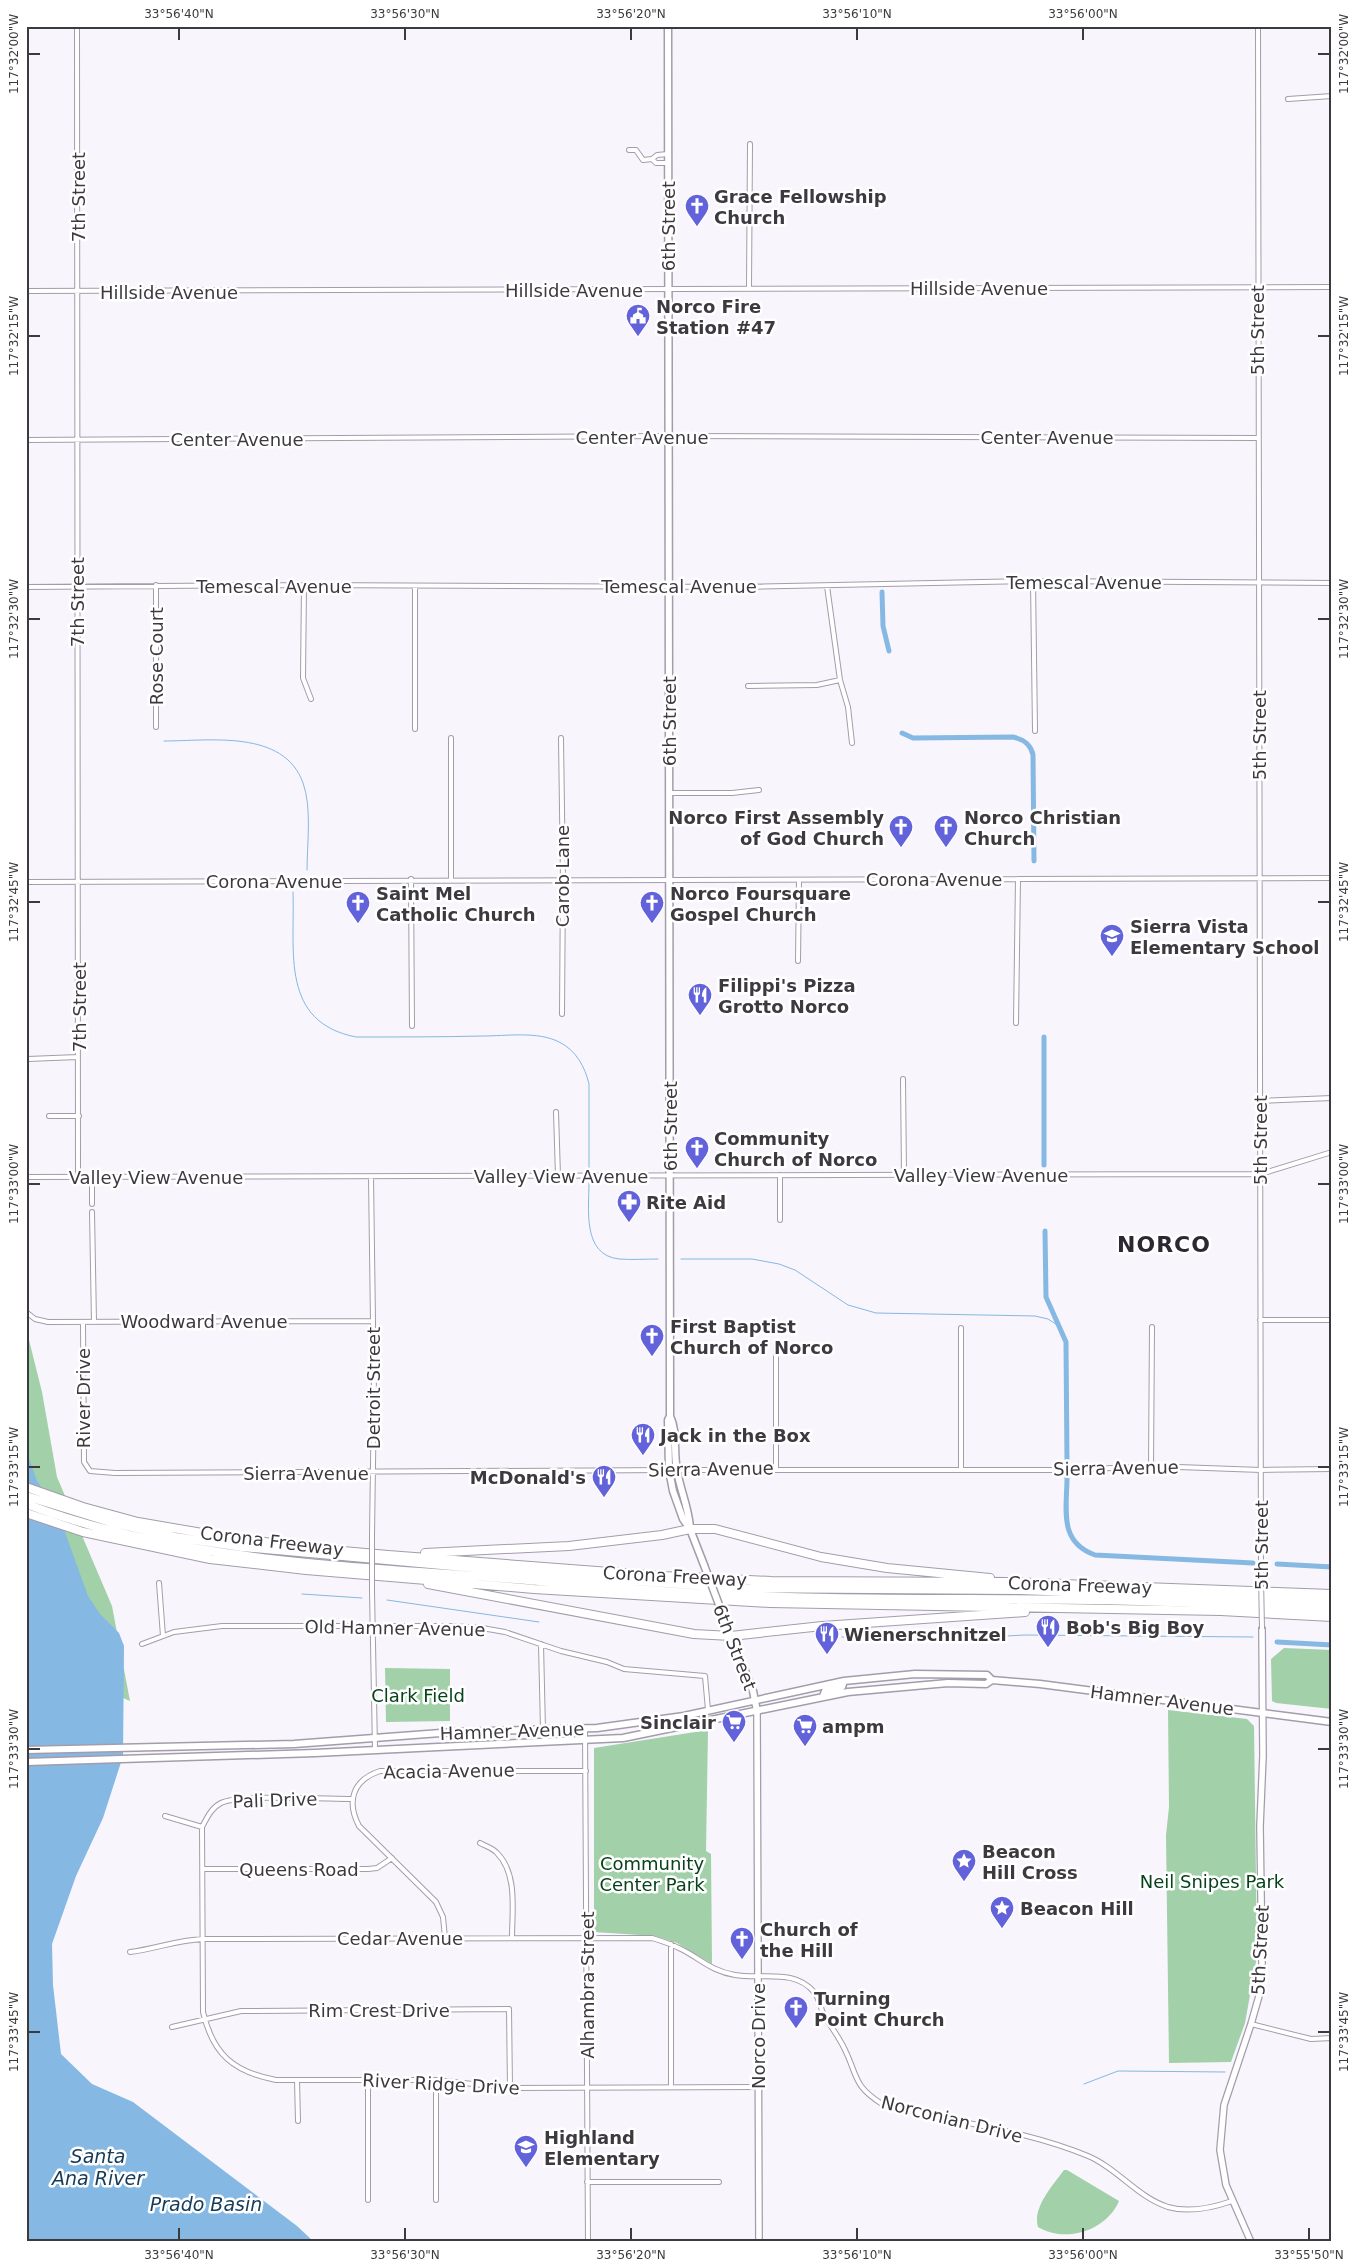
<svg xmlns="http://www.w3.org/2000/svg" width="1358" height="2268" font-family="'DejaVu Sans',sans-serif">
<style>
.green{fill:#a2d0a8}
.water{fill:#85b8e2}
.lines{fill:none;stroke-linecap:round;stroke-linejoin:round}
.stream{stroke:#85b8e2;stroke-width:1}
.canal{stroke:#85b8e2;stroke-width:5}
.street-casing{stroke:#a39dab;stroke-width:6}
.secondary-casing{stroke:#a39dab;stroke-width:8}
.primary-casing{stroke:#a39dab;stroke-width:9}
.highway-casing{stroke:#a39dab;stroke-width:10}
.street{stroke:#fff;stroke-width:4}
.secondary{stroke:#fff;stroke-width:5.5}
.primary{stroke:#fff;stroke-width:6}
.highway{stroke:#fff;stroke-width:8}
.street-bridge-casing{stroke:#a39dab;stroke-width:6;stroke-linecap:butt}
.primary-bridge-casing{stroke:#a39dab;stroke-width:9;stroke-linecap:butt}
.street-bridge{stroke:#fff;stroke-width:4}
.primary-bridge{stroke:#fff;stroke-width:6}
.ticks{fill:none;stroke:#3c393f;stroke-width:2}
.labels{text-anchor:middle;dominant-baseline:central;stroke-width:5;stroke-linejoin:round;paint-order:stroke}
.poi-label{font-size:18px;font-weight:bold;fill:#3c393f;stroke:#fff;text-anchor:start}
.street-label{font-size:18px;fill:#3c393f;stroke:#fff}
.park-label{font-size:18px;fill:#07421a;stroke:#fff}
.water-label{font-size:19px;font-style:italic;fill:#153b58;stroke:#fff}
.district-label{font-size:22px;font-weight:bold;letter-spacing:1px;fill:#2c2833;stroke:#fff}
.neatline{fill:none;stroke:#3c393f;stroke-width:2}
.ticks-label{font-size:12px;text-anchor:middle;fill:#3c393f}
</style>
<rect width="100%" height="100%" fill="#f8f5fd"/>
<path class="green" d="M26,1328l16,64 15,85 55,129 18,95 -104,-45z
M1284,1648l48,2v59l-56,-6 -4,-2 -1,-42z
M385,1668l65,1v52l-64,1z
M1168,1710l79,9 7,7 3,230 -12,67 -14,39 -62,1 -3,-228 3,-28z
M708,1730l-2,121 5,3 1,110 -35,-21 -22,-7 -61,-4v-184z
M1064,2170h3l52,31c-12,29 -53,43 -81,26 -6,-19 15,-42 26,-57z"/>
<path class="water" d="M26,1450l11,31 20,29 31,86 12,18 19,19 5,13 -1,110 -20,62 -27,58 -24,68 1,41 8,69 31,30 41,18 164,124 17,16h-288z"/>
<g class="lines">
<path class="stream" d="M164,741c45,0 120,-12 139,42 9,24 4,62 4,87
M293,892c2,60 -13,130 63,145 42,0 85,0 127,-1 23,0 55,-5 76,6 17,8 26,25 30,42v85
M589,1183c0,26 -7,72 30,76 13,1 26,0 39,0
M681,1259h71l27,5 16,6 53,35 28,8 159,3 13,3 11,7
M302,1594l60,4
M387,1600l152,22
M842,1637l69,4 114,-6 228,2
M1084,2084l34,-13 107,1"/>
<path class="canal" d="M882,592l1,34 6,25
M902,733l11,5 100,-1c10,2 18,8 20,18l1,106
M1044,1037v128
M1045,1231l1,66 20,45 1,121
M1067,1477c0,32 -9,65 28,78l158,8
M1277,1564l55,3
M1277,1642l55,3"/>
<defs>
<path id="street" d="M77,26l1,1151
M1258,26l3,1551
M1288,99l44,-3
M629,150h7l7,10 9,-1
M668,163h-12l-4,-4 5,-4 11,-1
M749,288l1,-144
M26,291l1306,-4
M26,440l643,-4 588,2
M1033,581l2,150
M156,585v142
M304,585l-1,93 8,21
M827,586l13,94 8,27 4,36
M26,587l278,-2 435,2 294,-6 299,2
M415,587v142
M748,686l69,-1 23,-5
M451,738v141
M561,738l2,142 -1,134
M669,793h63l27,-3
M411,879l1,147
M26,882l1306,-4
M798,961l1,-81
M1016,1023l2,-144
M28,1059l50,-2
M903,1079l1,96
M1260,1101l72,-3
M556,1112l2,64
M49,1116h30
M780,1175v45
M26,1177l1235,-3 71,-22
M371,1177l3,218 -2,140
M92,1204v-27
M92,1212l2,110
M26,1312l9,7 13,3 325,-1
M1260,1320h72
M83,1323l1,139 6,9 25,2 555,-3
M961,1328v140
M776,1347v122
M1151,1466l1,-139
M677,1470h396l78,-4 110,4 71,-1
M159,1583l4,53
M372,1591l3,158
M142,1644l32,-12 48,-6h230l30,2 23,4 56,19 46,11 17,7 81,7 3,34
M541,1644l2,86
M585,1729l3,513
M352,1799c-25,0 -113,-5 -131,4 -10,5 -14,15 -19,24l1,185c10,43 31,60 73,68h160l74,8 248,-1
M165,1816l37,11
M480,1843c5,3 13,5 17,10 21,21 15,58 15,85
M203,1869h165l9,-1 15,-10
M445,1938l-2,-21 -7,-15 -77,-76c-13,-25 -6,-46 21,-55h206
M671,1944v143
M130,1952c25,-3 47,-12 73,-13l449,-1c10,3 19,6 29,11 20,10 30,22 54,26 27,5 59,-7 79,17 5,6 6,14 9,21 7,13 17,25 23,39 12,26 8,34 36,52 68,18 141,25 206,52 29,12 49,41 80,51 21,6 44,1 64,-6
M1251,2024l60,15 21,-1
M172,2027l69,-16 268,-2 1,79
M297,2080l1,41
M368,2080v120
M587,2182h132
M436,2200v-120"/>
<path id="secondary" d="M757,1711l2,531
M1251,2242l-25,-57 -6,-35 4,-45 27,-81 8,-28 3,-32 -2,-138 3,-70 -1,-127"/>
<path id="primary" d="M668,26l2,1376v14l-2,4 1,50 4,21 10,28 7,10 14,36
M670,1416c8,17 3,36 7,54 3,20 12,38 13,58
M724,1618l29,73 4,20
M823,1696l2,-5 17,-4 2,-6
M26,1750l268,-6 160,-12 143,-4 87,-12 160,-35 71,-7 72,1 5,5 48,4 292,38
M26,1762l289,-9 308,-15 225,-46 100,-9 38,1 6,-4"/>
<path id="highway" d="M26,1487l57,20 55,15 76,13 95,13 79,7 275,21 108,5 239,1 322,12
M26,1496l84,26 65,15 67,10 333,30 164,11 281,2 312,12
M26,1504c143,54 298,61 448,72 73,5 145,13 218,17 134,8 268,5 402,7 79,1 159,6 238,10
M26,1513l57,19 127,27 96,11 228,19 236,14 451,8 111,6
M425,1553l144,-7 93,-11 28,-6h25l106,28 66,11 103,10
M428,1584l266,50 37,2 91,-10 203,-14"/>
</defs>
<use href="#street" class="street-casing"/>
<use href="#secondary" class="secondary-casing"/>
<use href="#primary" class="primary-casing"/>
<use href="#highway" class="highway-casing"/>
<use href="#street" class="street"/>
<use href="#secondary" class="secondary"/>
<use href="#primary" class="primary"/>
<use href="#highway" class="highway"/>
<defs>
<path id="street-bridge" d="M1261,1577l1,52
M372,1591v-56"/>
<path id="primary-bridge" d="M704,1565l20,53"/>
</defs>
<use href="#street-bridge" class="street-bridge-casing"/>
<use href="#primary-bridge" class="primary-bridge-casing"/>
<use href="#street-bridge" class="street-bridge"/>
<use href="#primary-bridge" class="primary-bridge"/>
</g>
<path class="ticks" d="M179,28v12M405,28v12M631,28v12M857,28v12M1083,28v12M28,54h12M1318,54h12M28,336h12M1318,336h12M28,619h12M1318,619h12M28,902h12M1318,902h12M28,1184h12M1318,1184h12M28,1467h12M1318,1467h12M28,1749h12M1318,1749h12M28,2032h12M1318,2032h12M179,2228v12M405,2228v12M631,2228v12M857,2228v12M1083,2228v12M1309,2228v12"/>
<defs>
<symbol id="church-pin" viewBox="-11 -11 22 30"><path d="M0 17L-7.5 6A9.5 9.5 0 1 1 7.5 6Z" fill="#6262db" stroke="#fff"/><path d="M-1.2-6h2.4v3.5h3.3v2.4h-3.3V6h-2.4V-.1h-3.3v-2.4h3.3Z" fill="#fff"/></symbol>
<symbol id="civic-pin" viewBox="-11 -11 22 30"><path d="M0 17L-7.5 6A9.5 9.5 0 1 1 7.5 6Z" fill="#6262db" stroke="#fff"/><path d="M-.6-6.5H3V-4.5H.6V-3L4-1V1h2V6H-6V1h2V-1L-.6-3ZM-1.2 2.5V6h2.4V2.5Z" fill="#fff"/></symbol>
<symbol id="school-pin" viewBox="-11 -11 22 30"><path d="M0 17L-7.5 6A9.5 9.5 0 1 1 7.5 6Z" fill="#6262db" stroke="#fff"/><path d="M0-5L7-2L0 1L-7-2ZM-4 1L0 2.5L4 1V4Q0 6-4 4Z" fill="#fff"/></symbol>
<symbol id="restaurant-pin" viewBox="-11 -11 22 30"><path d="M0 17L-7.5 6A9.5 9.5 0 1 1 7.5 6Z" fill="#6262db" stroke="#fff"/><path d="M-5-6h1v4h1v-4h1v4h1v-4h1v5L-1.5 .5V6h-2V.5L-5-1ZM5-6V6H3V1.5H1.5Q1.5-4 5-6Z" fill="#fff"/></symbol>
<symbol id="pharmacy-pin" viewBox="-11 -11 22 30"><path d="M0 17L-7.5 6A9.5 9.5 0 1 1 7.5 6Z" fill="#6262db" stroke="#fff"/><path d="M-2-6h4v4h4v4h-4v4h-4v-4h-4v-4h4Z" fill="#fff"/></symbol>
<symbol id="supermarket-pin" viewBox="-11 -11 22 30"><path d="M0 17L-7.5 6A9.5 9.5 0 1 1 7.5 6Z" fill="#6262db" stroke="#fff"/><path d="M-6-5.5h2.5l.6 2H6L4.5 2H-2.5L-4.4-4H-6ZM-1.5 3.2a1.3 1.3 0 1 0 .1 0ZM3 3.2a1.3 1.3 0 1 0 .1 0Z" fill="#fff"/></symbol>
<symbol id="sight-pin" viewBox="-11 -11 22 30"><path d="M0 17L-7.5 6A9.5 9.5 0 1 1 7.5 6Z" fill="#6262db" stroke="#fff"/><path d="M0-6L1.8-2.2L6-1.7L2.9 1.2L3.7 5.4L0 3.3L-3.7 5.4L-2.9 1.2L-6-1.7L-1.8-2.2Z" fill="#fff"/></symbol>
</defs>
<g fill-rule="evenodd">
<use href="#church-pin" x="683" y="192" width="28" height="38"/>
<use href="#civic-pin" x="624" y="302" width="28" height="38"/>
<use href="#church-pin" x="887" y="813" width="28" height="38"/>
<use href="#church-pin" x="932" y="813" width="28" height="38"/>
<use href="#church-pin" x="344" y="889" width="28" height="38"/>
<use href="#church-pin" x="638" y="889" width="28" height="38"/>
<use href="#school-pin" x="1098" y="922" width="28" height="38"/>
<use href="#restaurant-pin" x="686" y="981" width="28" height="38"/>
<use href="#church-pin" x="683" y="1134" width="28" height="38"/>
<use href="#pharmacy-pin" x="615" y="1188" width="28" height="38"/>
<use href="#church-pin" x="638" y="1322" width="28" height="38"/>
<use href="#restaurant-pin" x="629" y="1421" width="28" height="38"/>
<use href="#restaurant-pin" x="590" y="1463" width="28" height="38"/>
<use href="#restaurant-pin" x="1034" y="1613" width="28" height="38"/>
<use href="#restaurant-pin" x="813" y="1620" width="28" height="38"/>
<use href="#supermarket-pin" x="720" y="1708" width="28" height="38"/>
<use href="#supermarket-pin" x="791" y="1712" width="28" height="38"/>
<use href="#sight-pin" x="950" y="1847" width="28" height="38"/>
<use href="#sight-pin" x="988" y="1894" width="28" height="38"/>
<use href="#church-pin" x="728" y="1925" width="28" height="38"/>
<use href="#church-pin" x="782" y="1994" width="28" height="38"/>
<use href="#school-pin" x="512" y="2133" width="28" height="38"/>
</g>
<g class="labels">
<g class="poi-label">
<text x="714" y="196">Grace Fellowship<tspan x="714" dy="21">Church</tspan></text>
<text x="656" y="306">Norco Fire<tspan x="656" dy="21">Station #47</tspan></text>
<text x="884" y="817" text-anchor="end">Norco First Assembly<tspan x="884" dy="21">of God Church</tspan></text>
<text x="964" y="817">Norco Christian<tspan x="964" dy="21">Church</tspan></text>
<text x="376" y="893">Saint Mel<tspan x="376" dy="21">Catholic Church</tspan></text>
<text x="670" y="893">Norco Foursquare<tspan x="670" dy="21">Gospel Church</tspan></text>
<text x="1130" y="926">Sierra Vista<tspan x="1130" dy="21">Elementary School</tspan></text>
<text x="718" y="985">Filippi's Pizza<tspan x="718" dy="21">Grotto Norco</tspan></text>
<text x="714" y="1138">Community<tspan x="714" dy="21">Church of Norco</tspan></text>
<text x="646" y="1202">Rite Aid</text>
<text x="670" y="1326">First Baptist<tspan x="670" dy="21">Church of Norco</tspan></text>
<text x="660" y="1435">Jack in the Box</text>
<text x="586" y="1477" text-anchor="end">McDonald's</text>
<text x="1066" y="1627">Bob's Big Boy</text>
<text x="844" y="1634">Wienerschnitzel</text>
<text x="716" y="1722" text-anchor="end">Sinclair</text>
<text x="822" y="1726">ampm</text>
<text x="982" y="1851">Beacon<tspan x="982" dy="21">Hill Cross</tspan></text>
<text x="1020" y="1908">Beacon Hill</text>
<text x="760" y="1929">Church of<tspan x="760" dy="21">the Hill</tspan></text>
<text x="814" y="1998">Turning<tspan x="814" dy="21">Point Church</tspan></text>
<text x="544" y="2137">Highland<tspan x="544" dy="21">Elementary</tspan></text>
</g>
<g class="street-label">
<text transform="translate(78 197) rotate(-90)">7th Street</text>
<text transform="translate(668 226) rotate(-90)">6th Street</text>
<text x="979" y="288">Hillside Avenue</text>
<text x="574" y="290">Hillside Avenue</text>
<text x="169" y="292">Hillside Avenue</text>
<text transform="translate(1257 330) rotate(-90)">5th Street</text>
<text x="642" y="437">Center Avenue</text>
<text x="1047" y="437">Center Avenue</text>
<text x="237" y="439">Center Avenue</text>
<text x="1084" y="582">Temescal Avenue</text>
<text x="274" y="586">Temescal Avenue</text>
<text x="679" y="586">Temescal Avenue</text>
<text transform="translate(77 602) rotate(-90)">7th Street</text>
<text transform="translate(156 656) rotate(-90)">Rose Court</text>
<text transform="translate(669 721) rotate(-90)">6th Street</text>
<text transform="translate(1259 735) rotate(-90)">5th Street</text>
<text transform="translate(562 876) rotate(-90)">Carob Lane</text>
<text x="934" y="879">Corona Avenue</text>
<text x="274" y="881">Corona Avenue</text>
<text transform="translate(79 1007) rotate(-90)">7th Street</text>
<text transform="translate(670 1126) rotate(-90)">6th Street</text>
<text transform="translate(1260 1140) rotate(-90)">5th Street</text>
<text x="981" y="1175">Valley View Avenue</text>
<text x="561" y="1176">Valley View Avenue</text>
<text x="156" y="1177">Valley View Avenue</text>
<text x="204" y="1321">Woodward Avenue</text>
<text transform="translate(373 1388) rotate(-90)">Detroit Street</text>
<text transform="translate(83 1398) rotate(-90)">River Drive</text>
<text transform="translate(1116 1468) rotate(-1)">Sierra Avenue</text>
<text transform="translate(711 1469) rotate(-1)">Sierra Avenue</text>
<text x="306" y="1473">Sierra Avenue</text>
<text transform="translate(272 1541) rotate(7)">Corona Freeway</text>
<text transform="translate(1261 1545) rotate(-90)">5th Street</text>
<text transform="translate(675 1576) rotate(3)">Corona Freeway</text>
<text transform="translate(1080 1585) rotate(2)">Corona Freeway</text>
<text transform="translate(395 1628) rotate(1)">Old Hamner Avenue</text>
<text transform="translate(735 1647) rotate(69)">6th Street</text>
<text transform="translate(1162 1700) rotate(7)">Hamner Avenue</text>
<text transform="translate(512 1731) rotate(-2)">Hamner Avenue</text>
<text transform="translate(449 1771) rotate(-1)">Acacia Avenue</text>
<text transform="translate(275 1800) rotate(-2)">Pali Drive</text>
<text x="299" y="1869">Queens Road</text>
<text x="400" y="1938">Cedar Avenue</text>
<text transform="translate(1260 1950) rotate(-87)">5th Street</text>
<text transform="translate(587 1985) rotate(-90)">Alhambra Street</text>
<text x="379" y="2010">Rim Crest Drive</text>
<text transform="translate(758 2036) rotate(-90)">Norco Drive</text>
<text transform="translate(441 2084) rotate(3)">River Ridge Drive</text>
<text transform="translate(952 2119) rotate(14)">Norconian Drive</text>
</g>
<g class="park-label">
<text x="418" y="1695">Clark Field</text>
<text x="652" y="1863">Community<tspan x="652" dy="21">Center Park</tspan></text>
<text x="1212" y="1881">Neil Snipes Park</text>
</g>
<g class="water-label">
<text x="98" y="2156">Santa<tspan x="98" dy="22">Ana River</tspan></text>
<text x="206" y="2204">Prado Basin</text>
</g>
<g class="district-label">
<text x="1164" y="1244">NORCO</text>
</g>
</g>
<rect width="1358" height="2268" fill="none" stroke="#ffffff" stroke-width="55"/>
<rect x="28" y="28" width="1302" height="2212" class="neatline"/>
<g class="ticks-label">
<text x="179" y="18">33°56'40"N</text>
<text x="405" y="18">33°56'30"N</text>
<text x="631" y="18">33°56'20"N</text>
<text x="857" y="18">33°56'10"N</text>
<text x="1083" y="18">33°56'00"N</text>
<text transform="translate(1344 54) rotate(-90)" y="4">117°32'00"W</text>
<text transform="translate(14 54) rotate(-90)" y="4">117°32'00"W</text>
<text transform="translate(1344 336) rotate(-90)" y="4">117°32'15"W</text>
<text transform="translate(14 336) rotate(-90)" y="4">117°32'15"W</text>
<text transform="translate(1344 619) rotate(-90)" y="4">117°32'30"W</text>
<text transform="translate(14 619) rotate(-90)" y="4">117°32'30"W</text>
<text transform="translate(1344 902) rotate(-90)" y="4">117°32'45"W</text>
<text transform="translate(14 902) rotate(-90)" y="4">117°32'45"W</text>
<text transform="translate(1344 1184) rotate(-90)" y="4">117°33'00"W</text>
<text transform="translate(14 1184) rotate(-90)" y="4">117°33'00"W</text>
<text transform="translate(14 1467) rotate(-90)" y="4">117°33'15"W</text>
<text transform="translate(1344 1467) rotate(-90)" y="4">117°33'15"W</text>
<text transform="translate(14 1749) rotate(-90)" y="4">117°33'30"W</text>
<text transform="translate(1344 1749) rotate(-90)" y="4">117°33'30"W</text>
<text transform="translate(14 2032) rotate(-90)" y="4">117°33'45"W</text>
<text transform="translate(1344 2032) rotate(-90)" y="4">117°33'45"W</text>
<text x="179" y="2259">33°56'40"N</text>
<text x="405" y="2259">33°56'30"N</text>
<text x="631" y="2259">33°56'20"N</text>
<text x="857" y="2259">33°56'10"N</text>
<text x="1083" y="2259">33°56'00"N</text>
<text x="1309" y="2259">33°55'50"N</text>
</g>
</svg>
